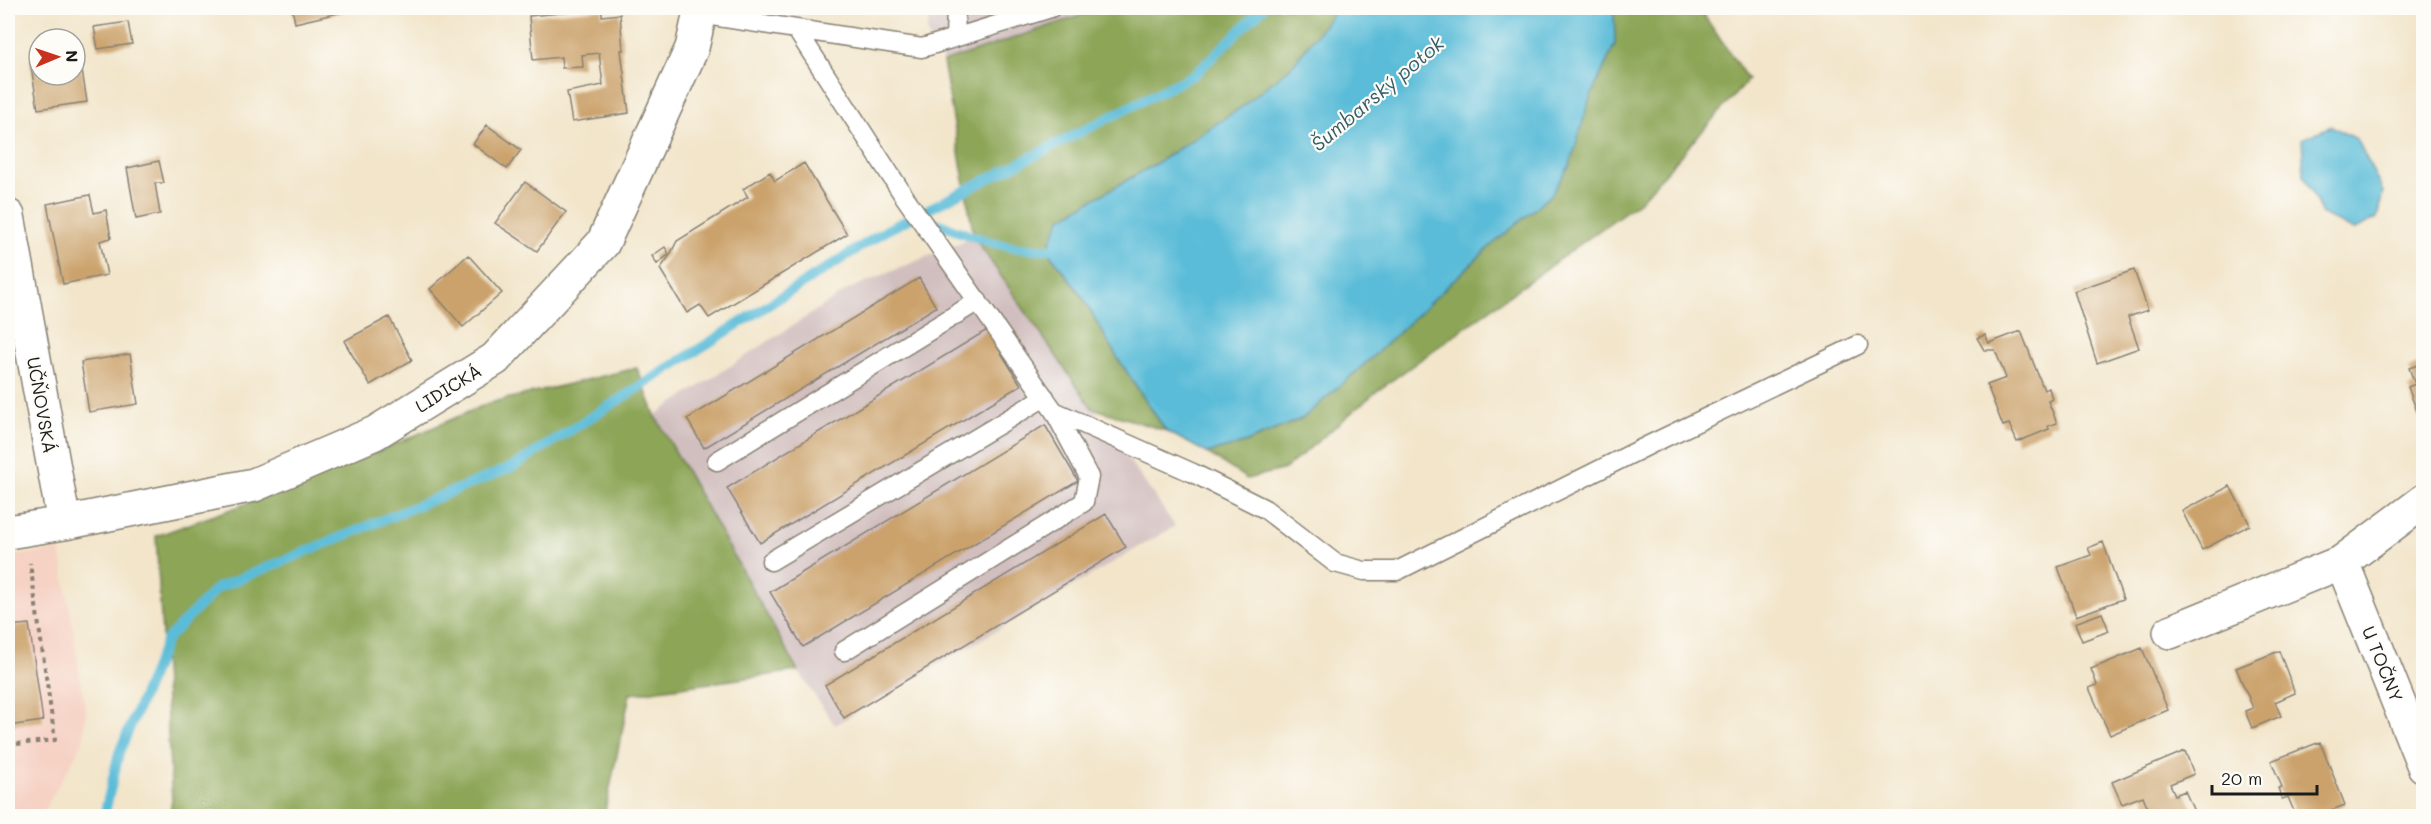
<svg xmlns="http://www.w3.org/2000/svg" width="2431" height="824" font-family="Mali,sans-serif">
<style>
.built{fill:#f6d2c5}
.industrial{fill:#d1bfbf}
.forest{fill:#8ca556;stroke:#546039;stroke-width:1.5}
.water{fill:#5abcd8;stroke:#3b6c7a;stroke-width:1.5}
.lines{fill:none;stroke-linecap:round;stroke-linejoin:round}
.stream{stroke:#5abcd8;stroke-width:10}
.building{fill:#cba26c}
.lane-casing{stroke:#878073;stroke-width:21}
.street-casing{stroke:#878073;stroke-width:36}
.path{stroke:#878073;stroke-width:4;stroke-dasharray:4.5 4.5;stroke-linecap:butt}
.lane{stroke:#fff;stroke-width:18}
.street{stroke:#fff;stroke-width:33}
.labels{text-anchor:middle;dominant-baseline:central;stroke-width:4.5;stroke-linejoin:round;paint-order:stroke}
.street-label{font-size:18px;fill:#1c1c1c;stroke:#fdfcf7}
.water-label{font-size:20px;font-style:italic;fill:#355c67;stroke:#fdfcf7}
</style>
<rect width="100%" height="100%" fill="#fdfcf7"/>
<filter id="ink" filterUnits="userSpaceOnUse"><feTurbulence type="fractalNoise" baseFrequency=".0167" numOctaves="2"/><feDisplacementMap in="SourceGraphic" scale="12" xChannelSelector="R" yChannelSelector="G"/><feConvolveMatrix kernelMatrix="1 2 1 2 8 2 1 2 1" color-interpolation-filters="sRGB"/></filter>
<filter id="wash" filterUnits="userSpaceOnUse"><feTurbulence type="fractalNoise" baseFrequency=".008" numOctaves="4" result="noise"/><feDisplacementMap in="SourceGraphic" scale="24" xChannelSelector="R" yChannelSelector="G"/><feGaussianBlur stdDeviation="1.35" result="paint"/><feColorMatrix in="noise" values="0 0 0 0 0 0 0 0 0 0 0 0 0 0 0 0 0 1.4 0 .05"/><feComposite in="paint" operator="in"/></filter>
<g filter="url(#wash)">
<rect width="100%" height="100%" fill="#f2e5ca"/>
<path class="built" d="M60,549l26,163 -3,30 -42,74h-33v-259z"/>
<path class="industrial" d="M930,8h173l-160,54 -16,-29z
M974,237l201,289 -340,199 -37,-54 -143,-256 194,-126z"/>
<path class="forest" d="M1103,8h234l-44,57 -51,42 -85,56 -96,55 -14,32 35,46 35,61 49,74 -74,-23 -118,-171 -31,-175z
M1612,8h96l-5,6 45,66 -108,121 -264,191 -91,77 -38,10 -40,-26 37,-10 59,-25 65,-57 119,-112 64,-54 39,-97 25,-54 -1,-34z
M637,368l18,47 143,256 -168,23 -26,122h-435l3,-16 -16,-264 159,-57 174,-76z"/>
<path class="water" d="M1337,8h275l2,2 1,34 -25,54 -20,67 -19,30 -64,54 -119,112 -65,57 -59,25 -37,10 -41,-22 -49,-74 -35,-61 -35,-46 14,-32 96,-55 85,-56 51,-42z
M2331,126l26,13 26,53 -6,26 -23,12 -32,-16 -18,-38 -2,-37z"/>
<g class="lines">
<path class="stream" d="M921,217c44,17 91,38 139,31
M104,816l15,-63 48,-114 50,-51 297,-122 373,-236 308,-156 68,-66"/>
</g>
<g id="blocks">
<path class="building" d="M292,8h51v4l-48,11z
M602,9v7l18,-2 3,36h-2l8,63 -57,9 -5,-30 36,-7 -4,-32 -17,2 1,12 -21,1 -1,-11 -28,3 -4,-44z
M128,22l4,22 -34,5 -4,-22z
M79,51l8,51 -49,7 -8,-49 9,-2v17h36v-23z
M487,125l34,25 -14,19 -34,-25z
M159,161l5,22h-9l5,31 -24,5 -9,-51z
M804,163l43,71 -138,84 -9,-13 -13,8 -27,-44 10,-14 7,-14 71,-44 -5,-8 27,-17 5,9z
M525,182l41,30 -29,39 -42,-28z
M90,195l4,18 12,-3 5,28 -11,3 7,34 -44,9 -16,-80z
M665,247l4,7 -12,10 -5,-8z
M468,255l34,38 -39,34 -33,-38z
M2134,270l14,40 -20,7 11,31 -42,15 -23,-72z
M919,278l17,29 -232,141 -17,-29z
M389,317l23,43 -42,25 -26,-44z
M987,330l34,55 -261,158 -33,-55z
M2021,331l23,59 5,-2 3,11 -4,2 9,22 -9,3 1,3 -32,13 -8,-18 -6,2 -16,-41 19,-7 -11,-28h-11l-7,-12 8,-3 4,8z
M130,354l8,50 -49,8 -8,-50z
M2424,363v65h-1l-15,-41 7,-3 -6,-16z
M1045,425l33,56 -275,166 -33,-55z
M2230,486l20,39 -48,25 -20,-39z
M1106,514l20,33 -282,171 -19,-33z
M2103,542l20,57 -47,17 -18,-49 33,-12 -3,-7z
M2102,613l7,18 -27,10 -7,-18z
M29,624l14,97 -35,5v-100z
M2142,648l26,62 -58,25 -21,-47 8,-3 -6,-16z
M2279,651l16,42 -20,9 6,14 -29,12 -7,-17 8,-3 -17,-40z
M2320,742l25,63 -30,11h-19l-8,-19 -6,2 -4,-11 4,-1 -11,-26z
M2185,751l9,23 -24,10 5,11 10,-4 11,25h-45l-8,-20 -21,8 -10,-22z"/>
</g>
</g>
<g filter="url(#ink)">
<use href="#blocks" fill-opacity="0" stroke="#878073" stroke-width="1.5"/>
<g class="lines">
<defs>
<path id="lane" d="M699,14l97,15 106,164 152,218 139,62 72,36 70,54 29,8h33l252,-126 209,-100
M796,29l126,19 129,-40
M955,38l1,-30
M717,461l261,-160
M771,561l274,-164
M844,651l240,-149 5,-25 -35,-66"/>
<path id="street" d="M8,216l56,307
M8,532l56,-9 190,-38 121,-52 120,-74 108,-116 89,-195 9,-40
M2342,562l82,204
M2170,632l172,-70 82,-61"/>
</defs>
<use href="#lane" class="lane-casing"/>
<use href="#street" class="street-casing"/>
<path class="path" d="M8,745l47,-5 -25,-177"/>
<use href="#lane" class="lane"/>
<use href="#street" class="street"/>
</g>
</g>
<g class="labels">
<g class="street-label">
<text transform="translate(448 388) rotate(-32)">LIDICKÁ</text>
<text transform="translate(42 405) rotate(80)">UČŇOVSKÁ</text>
<text transform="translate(2383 664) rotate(68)">U TOČNY</text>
</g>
<g class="water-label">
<text transform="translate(1377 93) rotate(-40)">Šumbarský potok</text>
</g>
</g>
<rect width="2431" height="824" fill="none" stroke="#fdfcf7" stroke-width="30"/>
<g transform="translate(57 57) rotate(88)"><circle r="28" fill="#fdfcf7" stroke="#a3a29f" stroke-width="1.5"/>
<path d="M0-4.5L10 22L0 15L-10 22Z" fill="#c8321e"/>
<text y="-9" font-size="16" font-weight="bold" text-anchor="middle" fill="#1c1c1c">N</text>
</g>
<path d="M2212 785v9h105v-9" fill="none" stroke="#1c1c1c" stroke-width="3"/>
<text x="2221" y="785" font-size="18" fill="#1c1c1c" stroke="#fdfcf7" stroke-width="4.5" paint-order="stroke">20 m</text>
</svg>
